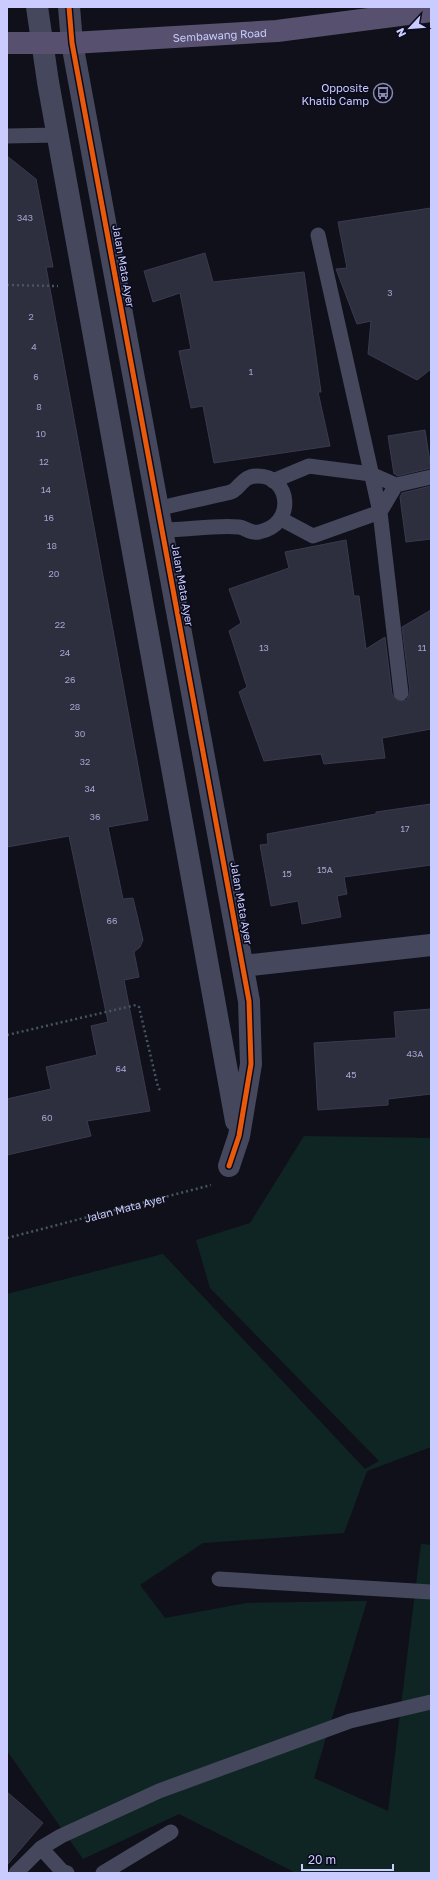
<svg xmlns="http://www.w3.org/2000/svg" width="438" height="1880" font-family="'Golos Text',sans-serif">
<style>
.green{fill:#0f2523}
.building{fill:#2d2e3e;stroke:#3a3a4f}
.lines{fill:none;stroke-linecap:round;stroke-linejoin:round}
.path{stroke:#45565f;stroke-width:2.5;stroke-dasharray:2 3;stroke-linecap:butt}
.service{stroke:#45475c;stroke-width:15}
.minor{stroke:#45475c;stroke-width:22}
.primary{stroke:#57516f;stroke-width:22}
.cycleway-casing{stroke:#0c0c1f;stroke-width:8}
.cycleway{stroke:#e8590c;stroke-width:5}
.labels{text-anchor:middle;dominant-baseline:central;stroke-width:3.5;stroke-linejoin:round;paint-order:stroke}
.number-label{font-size:9px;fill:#a3a4cf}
.street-label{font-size:11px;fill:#caccff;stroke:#0c0c1f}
.poi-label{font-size:11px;fill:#caccff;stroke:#0c0c1f;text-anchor:end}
</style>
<rect width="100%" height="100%" fill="#10101b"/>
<path class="green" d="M304,1136l127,2v309l-64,24 -23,62 -141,10 -63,42 25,33 81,-15 121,-2 -53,177 74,33 33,-267 10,1v328h-135l-117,-59 -96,45 -76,-108v-457l156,-40 202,215 14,-8 -169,-173 -14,-48 54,-17z"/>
<path class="building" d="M7,156l29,23 17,88h-7l102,553 -40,7 15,72 10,-1 10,42 -3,7 -6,5 5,25 -15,3 26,131 -63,10 4,15 -84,19v-56l44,-10 -5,-22 51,-12 -6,-29 17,-4 -39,-186 -62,11z
M431,208v161l-14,11 -49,-26 3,-33 -14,3 -21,-55 11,-1 -9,-46z
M205,253l8,29 91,-10 17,120h-3l12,54 -116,17 -11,-57 -12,2 -12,-57 12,-2 -11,-56 -27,9 -9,-31z
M425,430l6,38 -34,8 -1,-2h-2l-6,-38z
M431,486v53l-25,3 -6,-45 2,-4z
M346,540l8,56h5l7,53 19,-12 7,57 6,7 9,-1 3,-8 -8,-65 29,-17v119l-49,9 3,20 -61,6 -3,-10 -57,7 -25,-69 8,-5 -18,-56 12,-8 -12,-34 60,-21 -4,-16z
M431,804v61l-87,12 3,17 -10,2 4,21 -39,7 -4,-23 -27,5 -11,-61 8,-1 -1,-10 109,-20v-2z
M431,1009v85l-43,5v6l-70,5 -4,-67 82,-5 -2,-26z
M7,1792l36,31 -36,42z"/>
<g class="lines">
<g class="path">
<path d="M7,285l51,1"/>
<path d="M7,1035l129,-30 3,2 19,80 1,2 4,1"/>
<path id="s1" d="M7,1238l204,-53"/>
</g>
<path class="service" d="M7,136l51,-1
M318,235l62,277 21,181
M273,481l36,-15 62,8 25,11 35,-8
M159,509c19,-6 39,-9 59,-14 4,-1 11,-2 15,-4 9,-6 10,-15 25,-15 33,0 38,49 1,56 -8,2 -13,-4 -20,-5 -26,-2 -51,3 -76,3
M281,519l32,17 67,-24 16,-27
M219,1579l212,13
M41,1848l21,23 5,2
M16,1873l25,-25 20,-12 98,-45 191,-70 81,-19
M103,1873l68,-41"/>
<path class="minor" d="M37,7l11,75 188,1039
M69,7l3,36 177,958 2,63 -12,72 -10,30
M243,966l188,-21"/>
<path class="primary" id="s2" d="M7,43h65l205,-12 154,-20"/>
<defs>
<path id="cycleway" d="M69,7l3,36 177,958 2,63 -12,72 -10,30"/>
</defs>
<use href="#cycleway" class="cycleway-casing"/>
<use href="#cycleway" class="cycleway"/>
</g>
<defs>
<symbol id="bus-ring" viewBox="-11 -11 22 22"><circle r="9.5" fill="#0c0c1f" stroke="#898aaf" stroke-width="1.5"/><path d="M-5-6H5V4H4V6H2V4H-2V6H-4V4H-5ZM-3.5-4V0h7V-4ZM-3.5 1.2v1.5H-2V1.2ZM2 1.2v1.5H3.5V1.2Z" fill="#898aaf"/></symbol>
</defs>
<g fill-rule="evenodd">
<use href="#bus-ring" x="372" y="82" width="22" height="22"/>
</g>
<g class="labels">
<g class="number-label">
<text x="25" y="217">343</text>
<text x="390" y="292">3</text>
<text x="31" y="316">2</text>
<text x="34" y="346">4</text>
<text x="251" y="371">1</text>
<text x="36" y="376">6</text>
<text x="39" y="406">8</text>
<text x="41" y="433">10</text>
<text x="44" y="461">12</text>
<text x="46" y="489">14</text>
<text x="49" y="517">16</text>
<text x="52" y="545">18</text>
<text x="54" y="573">20</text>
<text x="60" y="624">22</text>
<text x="264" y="647">13</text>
<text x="422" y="647">11</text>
<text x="65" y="652">24</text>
<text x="70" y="679">26</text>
<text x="75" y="706">28</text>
<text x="80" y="733">30</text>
<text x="85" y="761">32</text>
<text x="90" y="788">34</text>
<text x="95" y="816">36</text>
<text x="405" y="828">17</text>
<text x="325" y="869">15A</text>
<text x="287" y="873">15</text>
<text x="112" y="920">66</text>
<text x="415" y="1053">43A</text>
<text x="121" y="1068">64</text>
<text x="351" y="1074">45</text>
<text x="47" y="1117">60</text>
</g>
<g class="street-label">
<text stroke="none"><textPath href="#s2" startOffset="213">Sembawang Road</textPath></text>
<text transform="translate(124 266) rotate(80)">Jalan Mata Ayer</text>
<text transform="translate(183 585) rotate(80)">Jalan Mata Ayer</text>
<text transform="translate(242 903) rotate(80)">Jalan Mata Ayer</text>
<text stroke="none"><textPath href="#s1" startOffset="122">Jalan Mata Ayer</textPath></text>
</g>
<g class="poi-label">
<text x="369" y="87">Opposite<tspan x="369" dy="13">Khatib Camp</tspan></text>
</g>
</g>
<rect width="438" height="1880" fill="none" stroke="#caccff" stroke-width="16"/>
<g transform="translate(410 28) rotate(244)" stroke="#0c0c1f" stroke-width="3" paint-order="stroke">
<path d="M0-3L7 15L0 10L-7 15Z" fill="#caccff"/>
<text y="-6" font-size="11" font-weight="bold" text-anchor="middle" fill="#caccff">N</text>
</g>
<path d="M302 1864v6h91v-6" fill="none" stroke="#caccff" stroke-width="2"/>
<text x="308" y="1864" font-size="12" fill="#caccff" stroke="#0c0c1f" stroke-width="3" paint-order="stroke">20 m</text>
</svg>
